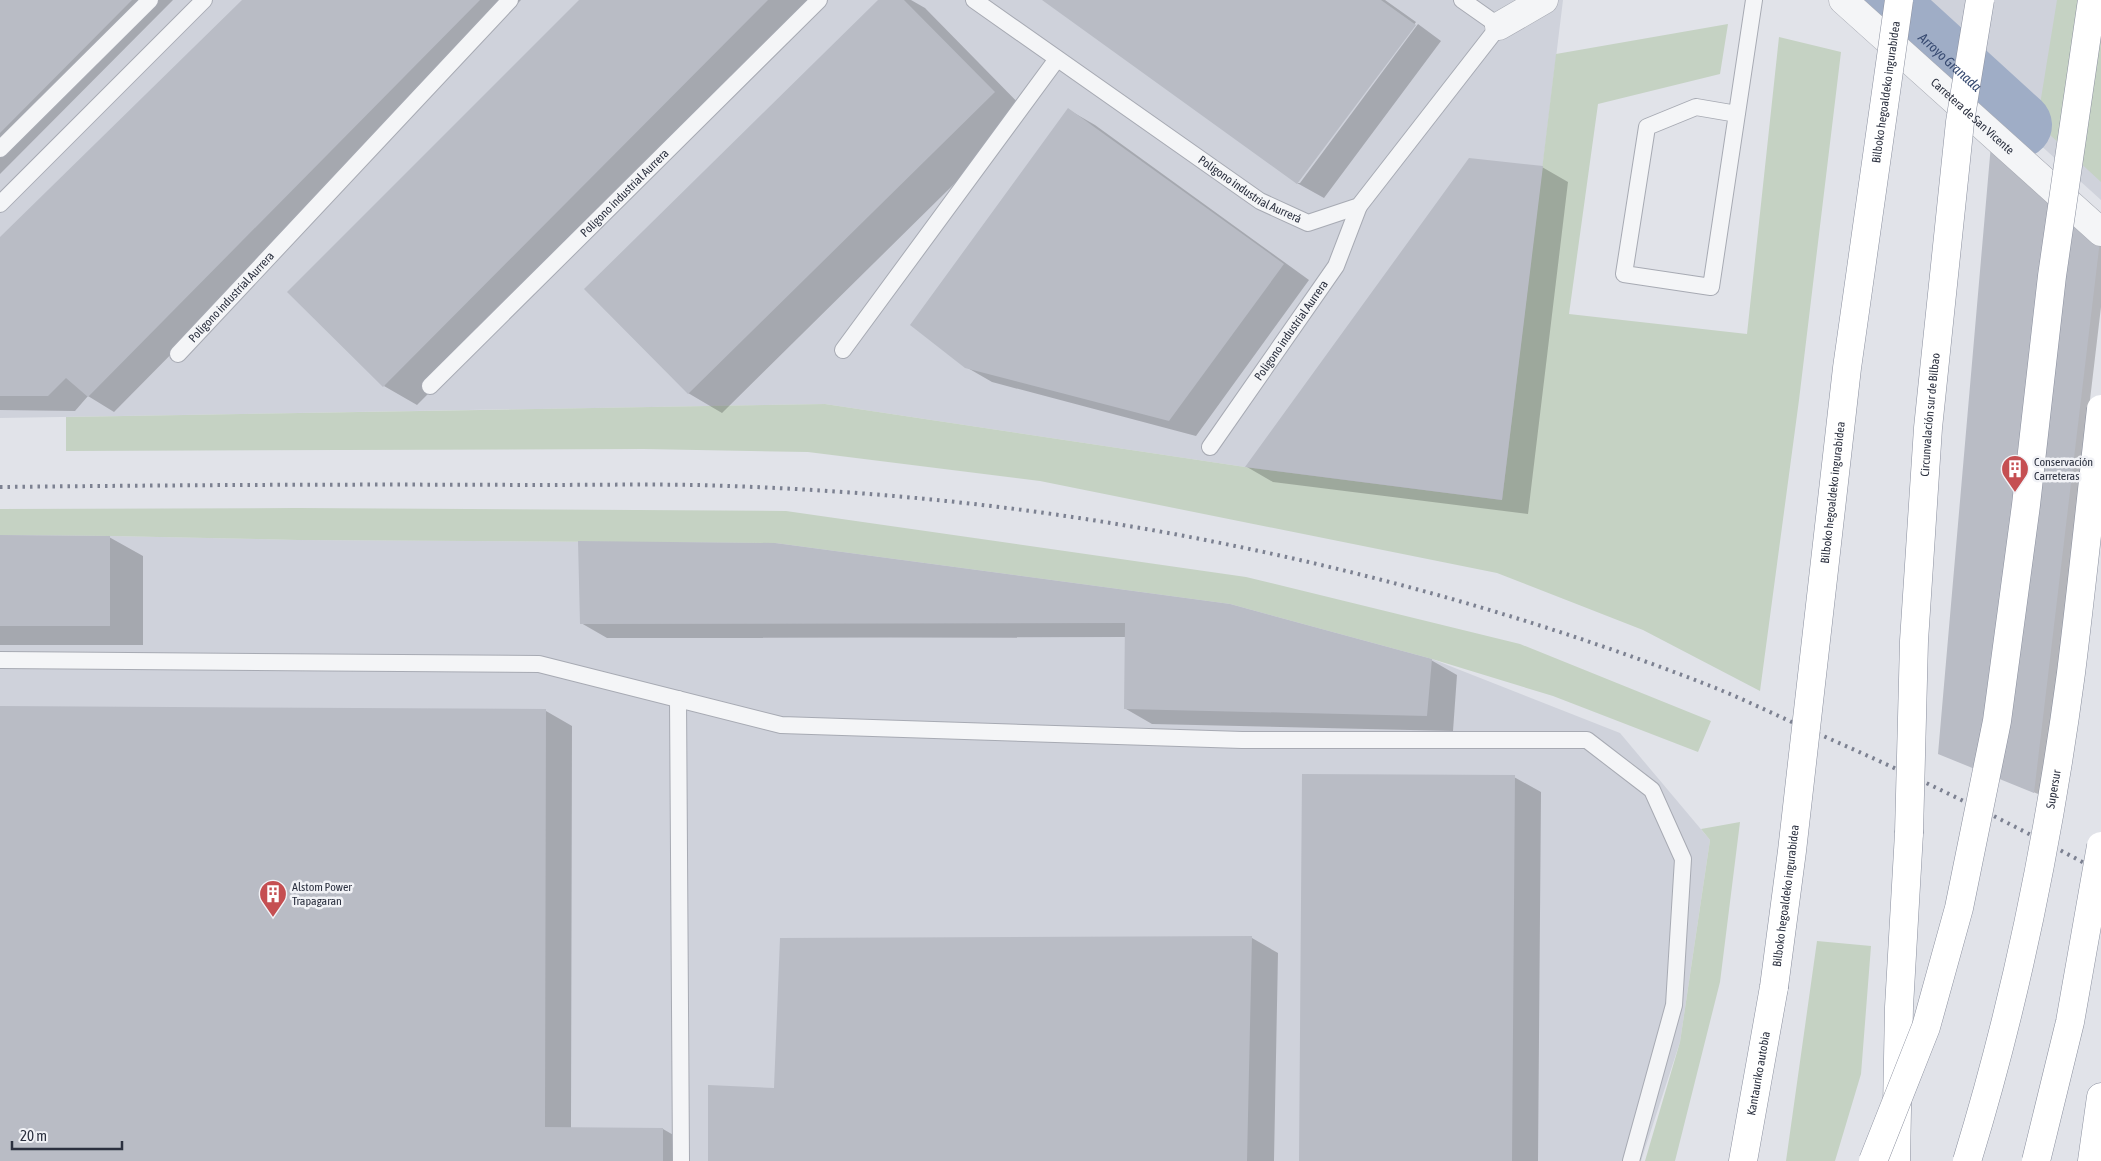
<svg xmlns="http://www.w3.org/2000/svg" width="2101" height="1161" font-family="'Asap Condensed',sans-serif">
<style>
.built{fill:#cfd2db}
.green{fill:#c5d2c3}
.shadow{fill:#0003}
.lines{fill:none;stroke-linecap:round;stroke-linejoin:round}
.river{stroke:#9fadc6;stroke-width:66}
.building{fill:#b9bcc5}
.service-casing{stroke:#a7aab3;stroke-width:18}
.minor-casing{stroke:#a7aab3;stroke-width:29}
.tertiary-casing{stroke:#a7aab3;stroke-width:29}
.motorway-casing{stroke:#8a8f9e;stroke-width:29}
.service{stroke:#f4f5f7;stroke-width:16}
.minor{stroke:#f4f5f7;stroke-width:28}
.tertiary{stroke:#f4f5f7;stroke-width:28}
.motorway{stroke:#fff;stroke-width:28}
.rail{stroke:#7c8191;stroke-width:4;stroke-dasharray:2.5 5;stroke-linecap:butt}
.motorway-bridge-casing{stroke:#8a8f9e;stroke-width:29;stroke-linecap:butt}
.motorway-bridge{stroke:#fff;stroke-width:28}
.labels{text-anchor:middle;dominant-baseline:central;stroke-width:5;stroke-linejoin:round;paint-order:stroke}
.street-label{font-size:12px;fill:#2b303f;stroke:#f1f2f6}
.poi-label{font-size:12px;fill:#2b303f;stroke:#f1f2f6;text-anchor:start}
.water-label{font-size:14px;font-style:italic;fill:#374a71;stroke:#f1f2f6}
</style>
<rect width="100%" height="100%" fill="#e1e3e9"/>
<path class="built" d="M0,0h1563l-61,500 -257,-33 -420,-63 -825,14z
M1880,0h221v200z
M0,535l110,1 188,4 477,3 455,61 202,55 188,74 90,107 -30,202 -39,119h-1641z"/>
<path class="green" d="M2057,0h44v182l-64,-59z
M1728,24l-8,50 -122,30 -29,210 178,20 32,-297 62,15 -42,348 -39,291 -117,-61 -146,-57 -457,-92 -232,-29 -164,-3 -578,2v-34l759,-13 420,63 257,33 54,-446z
M297,508l489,3 460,66 274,67 191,77 -13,31 -145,-56 -121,-37 -202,-55 -455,-61 -477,-3 -188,-4 -110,-1v-26z
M1740,822l-20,160 -45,179h-30l35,-119 30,-202 -9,-11z
M1817,941l54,5 -10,128 -26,87h-49z"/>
<path class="shadow" d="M0,0h173l-173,174z
M243,0h278l-407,412 -26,-16 -13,15 -75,-1v-171z
M580,0h240l-403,405 -33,-19z
M880,0h31l14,8 102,104 -305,301 -34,-20z
M1044,0h341l31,22 -119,161z
M1418,24l23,17 -117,157 -27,-15h3z
M1069,110l26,15 214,155 -113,156 -204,-54 -26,-15z
M1542,167l26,15 -40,332 -255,-32 -26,-15z
M2101,230v77l-58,489 -104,-43z
M0,537h109l34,19v89h-143z
M579,543l852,117 26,15 -4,56 -301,-7 -26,-15v-72l-519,1 -26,-15z
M0,707l546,4 26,15 -1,402 92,1 26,15v17h-689z
M1514,777l27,15 -3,369h-237z
M1252,938l26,15 -4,208h-564l65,-72z"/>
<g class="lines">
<path class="river" id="s1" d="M1882,0l137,125"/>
</g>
<path class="building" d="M0,0h132l-132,133z
M242,0h238l-392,397 -22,-19 -18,18h-48v-159z
M579,0h189l-385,387 -96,-95z
M878,0h26l91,92 -307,302 -104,-105z
M1042,0h339l35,25 -119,159z
M1068,108l216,156 -115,157 -204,-53 -55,-43z
M1992,133l109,99 -67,561 -96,-39z
M1469,158l74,8 -41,334 -257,-33z
M0,535l110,1v90h-110z
M578,541l197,2 455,61 202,55 -5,57 -303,-7 1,-86 -545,1z
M0,706l546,3 -1,418 118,1v33h-663z
M1302,774l213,1 -3,386h-213z
M1252,936l-5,225h-539v-76l66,3 6,-150z"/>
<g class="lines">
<defs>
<g id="service">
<path id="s2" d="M974,0l286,201 48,22 51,-17 140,-180 -37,-26"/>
<path d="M1737,114l-41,-7 -49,20 -23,147 87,13 43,-287"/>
<path d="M0,149l150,-149"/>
<path d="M0,204l204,-204"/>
<path d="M843,350l214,-291"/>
<path id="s3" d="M178,354l332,-354"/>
<path id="s4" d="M430,386l389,-386"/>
<path id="s5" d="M1210,447l126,-181 23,-60"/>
<path d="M0,660l539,4 242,61 461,15h345l65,50 31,69 -9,146 -43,156"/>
<path d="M678,699l3,462"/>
</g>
<path id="minor" d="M1499,26l45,-26"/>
<g id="tertiary">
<path id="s6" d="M1843,0l258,232"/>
</g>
<g id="motorway">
<path id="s7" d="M1743,1161l31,-174"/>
<path d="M1896,1161l3,-154 10,-174"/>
<path d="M2092,1161l9,-64"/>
</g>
</defs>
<use href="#service" class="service-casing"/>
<use href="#minor" class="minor-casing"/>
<use href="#tertiary" class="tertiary-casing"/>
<use href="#motorway" class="motorway-casing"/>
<use href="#service" class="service"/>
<use href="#minor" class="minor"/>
<use href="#tertiary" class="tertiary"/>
<use href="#motorway" class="motorway"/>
<path class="rail" d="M0,487c178,-2 356,-3 534,-2 54,0 109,-1 163,0 116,3 233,12 348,28 226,32 450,89 663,172 33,13 66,29 99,44 100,43 198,91 294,143"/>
<defs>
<g id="motorway-bridge">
<path id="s8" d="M1909,833l5,-192 14,-213 32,-306 20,-122"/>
<path id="s9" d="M1774,987l18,-136 55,-483 52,-368"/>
<path d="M1873,1161l53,-134 33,-119 38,-187 29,-216 26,-229 40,-276"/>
<path id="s10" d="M1967,1161c49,-159 82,-323 104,-488 11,-88 20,-176 30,-264"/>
<path d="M2036,1161l34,-139 31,-176"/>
</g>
</defs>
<use href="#motorway-bridge" class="motorway-bridge-casing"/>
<use href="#motorway-bridge" class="motorway-bridge"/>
</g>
<defs>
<symbol id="building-pin" viewBox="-11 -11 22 30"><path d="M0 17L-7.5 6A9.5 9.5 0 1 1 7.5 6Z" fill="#c54f52" stroke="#f1f2f6"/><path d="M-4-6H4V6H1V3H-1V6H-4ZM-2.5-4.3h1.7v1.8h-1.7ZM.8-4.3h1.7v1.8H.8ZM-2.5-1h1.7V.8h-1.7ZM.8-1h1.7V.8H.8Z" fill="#fff"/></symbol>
</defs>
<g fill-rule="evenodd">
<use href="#building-pin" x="1999" y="453" width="32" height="43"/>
<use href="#building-pin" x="257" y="878" width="32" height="43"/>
</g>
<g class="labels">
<g class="street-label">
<text stroke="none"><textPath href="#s9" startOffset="902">Bilboko hegoaldeko ingurabidea</textPath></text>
<text stroke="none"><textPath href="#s6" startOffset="174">Carretera de San Vicente</textPath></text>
<text stroke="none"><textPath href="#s2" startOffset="335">Polígono industrial Aurrerá</textPath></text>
<text stroke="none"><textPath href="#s4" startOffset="274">Poligono industrial Aurrera</textPath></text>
<text stroke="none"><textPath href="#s3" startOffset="78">Poligono industrial Aurrera</textPath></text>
<text stroke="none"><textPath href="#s5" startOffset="142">Poligono industrial Aurrera</textPath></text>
<text stroke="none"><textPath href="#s8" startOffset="419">Circunvalación sur de Bilbao</textPath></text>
<text stroke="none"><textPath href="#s9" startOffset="498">Bilboko hegoaldeko ingurabidea</textPath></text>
<text stroke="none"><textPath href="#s10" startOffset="382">Supersur</textPath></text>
<text stroke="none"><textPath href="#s9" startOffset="92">Bilboko hegoaldeko ingurabidea</textPath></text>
<text stroke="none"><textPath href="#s7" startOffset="89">Kantauriko autobia</textPath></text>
</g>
<g class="poi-label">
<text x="2034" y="462">Conservación<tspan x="2034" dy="14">Carreteras</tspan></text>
<text x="292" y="887">Alstom Power<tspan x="292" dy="14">Trapagaran</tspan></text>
</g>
<g class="water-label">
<text stroke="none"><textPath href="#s1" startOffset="92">Arroyo Granada</textPath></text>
</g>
</g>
<path d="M12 1141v8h110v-8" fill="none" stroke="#2b303f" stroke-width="2.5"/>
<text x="20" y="1141" font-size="15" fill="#2b303f" stroke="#f1f2f6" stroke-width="4" paint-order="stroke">20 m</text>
</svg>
